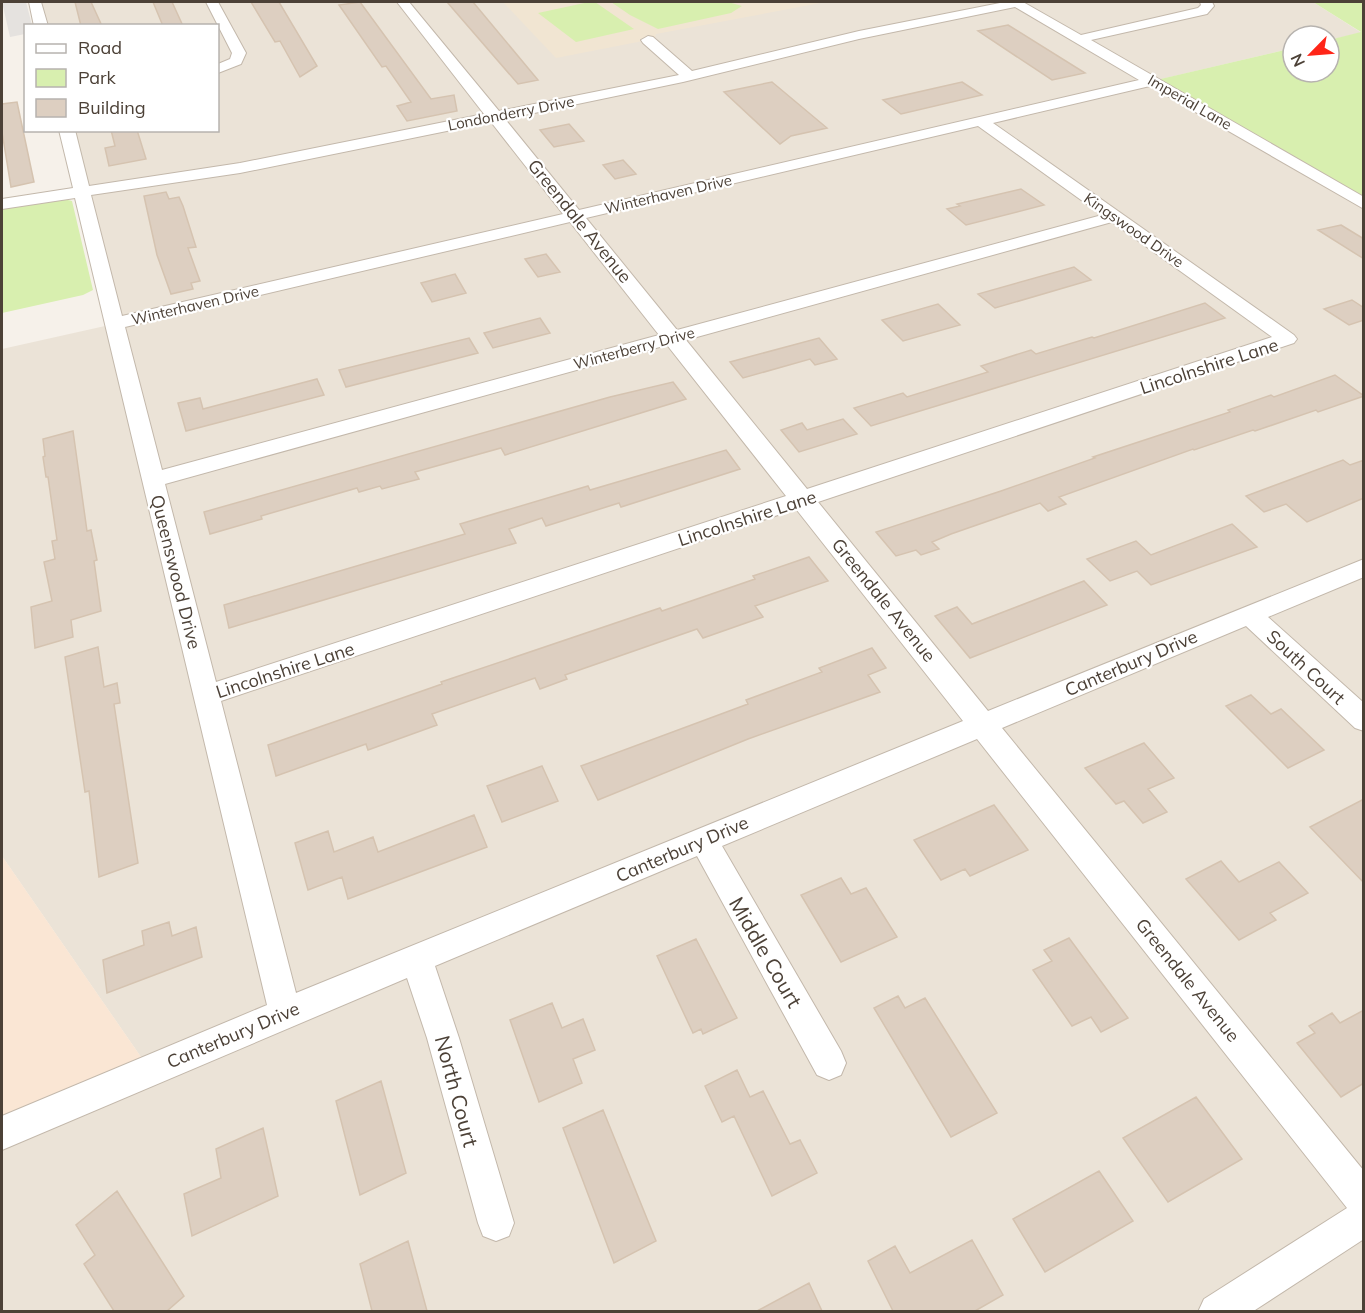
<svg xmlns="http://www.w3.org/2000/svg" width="1365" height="1313" font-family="Mulish,sans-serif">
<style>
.residential{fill:#ebe3d7}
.commercial{fill:#fae6d4}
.education{fill:#f1e5d2}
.green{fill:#d8efaf}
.parking{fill:#e5e2df}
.building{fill:#ddcfc1;stroke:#d5c3b0;stroke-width:1.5}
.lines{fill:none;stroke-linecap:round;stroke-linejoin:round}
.street-casing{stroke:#c3b8ab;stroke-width:2}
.street{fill:#fff;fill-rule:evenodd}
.labels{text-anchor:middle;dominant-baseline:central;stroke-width:4.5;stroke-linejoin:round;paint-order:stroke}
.far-street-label{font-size:15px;fill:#4c4137;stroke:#fff}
.street-label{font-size:18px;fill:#4c4137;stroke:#fff}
.near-street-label{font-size:21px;fill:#4c4137;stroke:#fff}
</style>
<rect width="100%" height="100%" fill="#f6f1ea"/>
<path class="residential" d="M35,2h1278l49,31 -33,7v-4h-36v12l-140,33 210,123v1107h-1361v-178l148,-63 -148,-214v-507l112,-25 -47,-193 151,-1v-104l-177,-1z"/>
<path class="commercial" d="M2,856l148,214 -148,63z"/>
<path class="education" d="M503,2h323l-170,32 -1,4 -7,2 -92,18z"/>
<path class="green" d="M589,2h6l39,27 -58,13 -38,-29z
M611,2h117l14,4 -11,7 -73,16 -28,-14z
M1313,2h50v202l-211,-123 141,-33v24h36v-32l32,-8z
M60,198l12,3 21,89 -10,5 -81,18v-105z"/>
<path class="parking" d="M2,2h24l6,23 -6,1 -1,8 -15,3z"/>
<path class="building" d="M75,2h16l11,24h-21z
M153,2h19l11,24h-20z
M251,2h28l38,64 -17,11 -20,-36 -5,1z
M360,2l71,97 23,-4 3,16 -50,10 -10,-15 14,-4 -25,-36 -4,1 -43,-62z
M447,2h26l65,78 -20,4z
M1008,25l77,48 -33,7 -74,-49z
M772,82l55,46 -36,8 -11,8 -56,-52z
M962,82l20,13 -81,19 -18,-14z
M17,102l17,80 -23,5 -9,-55v-28z
M569,124l15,17 -30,6 -14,-17z
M111,130h26l9,29 -37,7 -4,-18 10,-2z
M623,160l13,14 -21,5 -12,-14z
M1021,189l23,16 -78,20 -19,-16 13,-3 -3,-2z
M166,192l3,7 10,-2 4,9 13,41 -8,1 12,33 -9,2 2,6 -22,5 -14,-39 -13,-59z
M1341,225l23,14v20l-46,-29z
M546,254l14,18 -22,5 -13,-18z
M1074,267l17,13 -96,28 -17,-14z
M455,274l11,19 -34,9 -11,-19z
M1352,300l12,8v12l-15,5 -25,-16z
M1205,303l20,15 -354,108 -17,-18 49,-15 4,4 81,-25 -7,-6 50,-16 5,4 56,-17 2,1z
M938,304l22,21 -57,16 -21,-21z
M540,318l10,15 -57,15 -9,-15z
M469,338l9,15 -132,34 -7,-17z
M819,338l18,21 -22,6 -5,-6 -67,19 -13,-16z
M1335,375l29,21 -46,16 -2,-2 -61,21 -2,-1 -59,20 -1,-1 -134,48 7,7 -18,7 -8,-8 -89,31 -19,8 7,7 -18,6 -5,-5 -20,6 -20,-24 125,-41 94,-33 -2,-1 137,-45 -2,-2 43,-15 3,2z
M317,379l7,16 -138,36 -8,-28 22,-5 3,11z
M673,382l13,17 -181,56 -4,-7 -86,24 4,7 -37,10 -2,-3 -21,6 -2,-4 -96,28 1,3 -52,15 -6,-22 406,-115z
M843,419l14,15 -58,18 -18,-22 21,-7 5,7z
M73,431l14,100 4,-1 6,30 -3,1 7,50 -30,9 2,17 -38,11 -4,-41 21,-6 -8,-39 11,-3 -3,-18 5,-1 -9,-63h-2l-3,-20 2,-1 -2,-17z
M726,450l14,19 -119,38 -2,-4 -73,23 -4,-8 -33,11 7,14 -287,85 -5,-23 241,-71 -5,-10 128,-38 2,4z
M1343,460l7,5 14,-5v38l-57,24 -21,-18 -22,8 -18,-16z
M1232,524l25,23 -106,38 -14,-14 -27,10 -23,-22 49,-18 15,14z
M809,557l19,24 -73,25 8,11 -60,21 -6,-9 -132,46 2,4 -27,10 -5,-11 -103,36 5,11 -69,25 -2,-6 -90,32 -8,-31 174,-61 -1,-2 219,-74 2,3 93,-32 -2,-3z
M1084,581l23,24 -137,53 -35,-42 22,-9 15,17z
M98,647l6,40 13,-4 3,20 -6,1 24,159 -39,14 -10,-86 -4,1 -20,-135z
M872,648l14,20 -18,7 12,17 -132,47 -150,61 -17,-34 167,-62 -2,-4 76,-28 -3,-4z
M1251,695l20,19 10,-5 43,41 -36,18 -62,-62z
M1144,743l30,35 -26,11 19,23 -24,11 -19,-22 -8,3 -31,-36z
M542,766l16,35 -56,21 -15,-36z
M1364,799v84l-54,-56z
M994,805l34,45 -58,26 -5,-7 -24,11 -27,-40z
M474,815l13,32 -139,52 -6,-22 -34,13 -13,-47 33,-12 6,21 39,-15 5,15z
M1221,861l18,21 40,-20 29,31 -38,20 6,7 -37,20 -53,-61z
M841,878l10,16 15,-6 31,49 -56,25 -40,-67z
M169,922l3,14 24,-9 6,30 -95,36 -4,-33 41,-15 -2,-14z
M1069,938l59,80 -27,14 -10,-15 -19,9 -39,-56 19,-9 -8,-11z
M696,939l41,79 -34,16 -2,-5 -8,4 -36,-77z
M898,996l7,12 20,-10 72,115 -46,24 -77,-129z
M552,1003l10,25 21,-9 12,31 -22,9 9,24 -43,19 -29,-82z
M1364,1010v73l-23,14 -44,-54 18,-10 -6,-7 23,-13 8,10z
M737,1070l13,27 13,-6 27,53 10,-4 17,33 -45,23 -38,-80 -12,6 -17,-36z
M381,1081l25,92 -46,22 -24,-94z
M1196,1097l46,62 -74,43 -45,-64z
M603,1110l53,131 -42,22 -51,-135z
M263,1128l15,68 -86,40 -8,-42 37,-16 -5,-29z
M1099,1171l34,50 -88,51 -32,-53z
M117,1191l67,105 -17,15h-53l-30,-47 11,-9 -19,-30z
M972,1240l31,55 -28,16h-82l-25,-50 27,-15 15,27z
M408,1241l19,70h-55l-12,-47z
M809,1283l13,28h-65z"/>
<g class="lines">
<defs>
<path id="street" d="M29,2h12l7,24h-14z
M206,2h12l28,51 -5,11 -23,9v-9l12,-5 2,-6z
M397,2h12l90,109 180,-36 -36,-32 -2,-3 7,-4 5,1 39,34 167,-40 146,-29h18l58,33 117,-27 3,-3 -1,-3h12l2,4 -7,8 -116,26 273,157v12l-214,-123 -157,37 301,212 3,4 -3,4 -476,159 170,209 376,-152v18l-96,40 96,86v28l-9,-3 -109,-102 -244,102 362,443v68l-112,73h-54l6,-13 143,-91 -370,-469 -255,107 119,205 5,12 -5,12 -12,5 -12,-5 -120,-219 -262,110 24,72 55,185 -5,13 -13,5 -13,-5 -5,-13 -51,-185 -20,-60 -405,172v-34l265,-111 -192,-807 -73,11v-10l71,-11 -14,-58h16l14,56 151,-23 244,-49zM1015,7l124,73 -560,130 -74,-91 178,-37 176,-43zM491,122l72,92 -441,102 -31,-121 149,-22zM978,126l124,89 -425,115 -91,-112zM570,222l89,113 -497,135 -37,-143zM1112,222l160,115 -465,152 -121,-149zM667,345l119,151 -570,186 -51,-198zM796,509l167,212 -667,272 -75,-292z"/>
</defs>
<use href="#street" class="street-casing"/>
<use href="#street" class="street"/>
</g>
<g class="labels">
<g class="far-street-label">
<text transform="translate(1190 102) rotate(30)">Imperial Lane</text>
<text transform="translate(511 113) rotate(-11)">Londonderry Drive</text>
<text transform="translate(668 194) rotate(-13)">Winterhaven Drive</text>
<text transform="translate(1134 230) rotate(35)">Kingswood Drive</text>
<text transform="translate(195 305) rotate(-13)">Winterhaven Drive</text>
<text transform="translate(634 348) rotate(-15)">Winterberry Drive</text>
</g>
<g class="street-label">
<text transform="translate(580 221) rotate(51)">Greendale Avenue</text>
<text transform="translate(1209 366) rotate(-18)">Lincolnshire Lane</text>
<text transform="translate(747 518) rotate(-18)">Lincolnshire Lane</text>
<text transform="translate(176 572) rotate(76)">Queenswood Drive</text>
<text transform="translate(884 600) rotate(51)">Greendale Avenue</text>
<text transform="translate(1131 663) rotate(-23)">Canterbury Drive</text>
<text transform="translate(1306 667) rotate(43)">South Court</text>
<text transform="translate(285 670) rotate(-18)">Lincolnshire Lane</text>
<text transform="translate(682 849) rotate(-23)">Canterbury Drive</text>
<text transform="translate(1188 980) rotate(51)">Greendale Avenue</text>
<text transform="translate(233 1035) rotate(-23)">Canterbury Drive</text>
</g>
<g class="near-street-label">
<text transform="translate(766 952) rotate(60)">Middle Court</text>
<text transform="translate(457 1091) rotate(75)">North Court</text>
</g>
</g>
<rect width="1365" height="1313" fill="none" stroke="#4c4137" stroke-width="6"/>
<rect x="24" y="24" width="195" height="108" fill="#ffffff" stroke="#b7b3af" stroke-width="1.5"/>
<rect x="36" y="44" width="30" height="9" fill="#ffffff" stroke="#b7b3af" stroke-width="1.5"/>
<text x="78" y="54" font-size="18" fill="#4c4137">Road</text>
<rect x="36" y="69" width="30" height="18" fill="#d8efaf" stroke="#b7b3af" stroke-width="1.5"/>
<text x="78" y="84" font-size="18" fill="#4c4137">Park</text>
<rect x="36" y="99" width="30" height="18" fill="#ddcfc1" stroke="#b7b3af" stroke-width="1.5"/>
<text x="78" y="114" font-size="18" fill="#4c4137">Building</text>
<g transform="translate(1311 54) rotate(245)"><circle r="28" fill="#ffffff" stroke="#b7b3af" stroke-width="1.5"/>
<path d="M0-4.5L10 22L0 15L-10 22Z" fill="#ff2518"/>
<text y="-9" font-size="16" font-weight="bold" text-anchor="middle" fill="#4c4137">N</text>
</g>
</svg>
